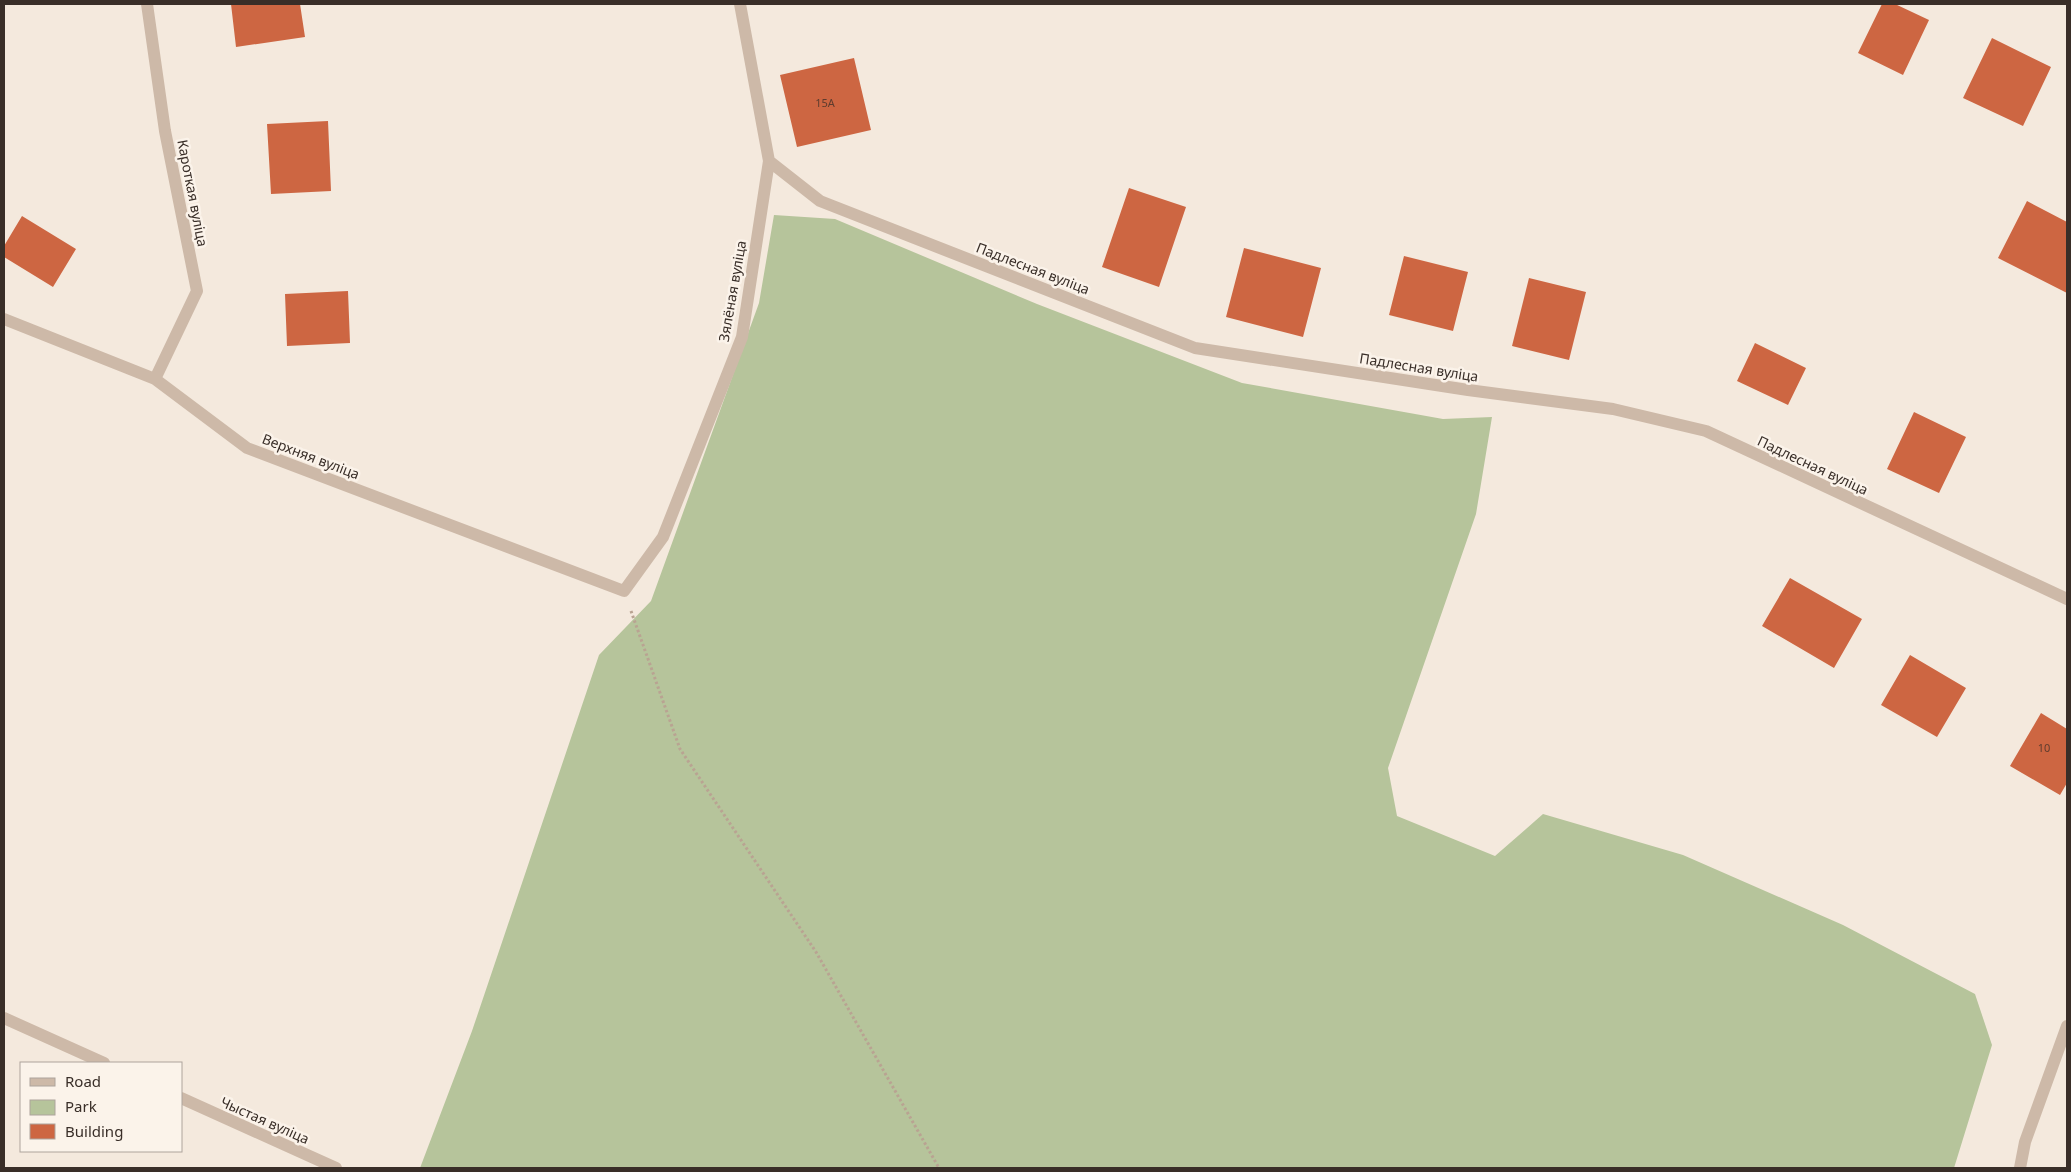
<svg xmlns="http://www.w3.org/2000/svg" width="2071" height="1172" font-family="'Noto Sans',sans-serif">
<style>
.green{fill:#b6c49b}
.building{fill:#cd6642}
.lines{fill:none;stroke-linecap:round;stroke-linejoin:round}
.path{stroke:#b9a392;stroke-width:3;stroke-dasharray:2.5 2.5;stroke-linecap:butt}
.street{stroke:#cdb9a8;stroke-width:12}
.labels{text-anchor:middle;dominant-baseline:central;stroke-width:5;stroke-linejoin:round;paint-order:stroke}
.number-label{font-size:11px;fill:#5e3c2e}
.street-label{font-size:14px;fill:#392e28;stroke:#fbf3ea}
</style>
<rect width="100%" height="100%" fill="#f4e9dd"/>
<path class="green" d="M774,215l61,4 202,85 205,79 201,36 49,-2 -16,97 -88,254 9,48 98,40 48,-42 140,41 160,70 132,69 17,51 -38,123h-1534l52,-137 127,-376 52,-54 108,-298z"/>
<path class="building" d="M231,4h69l5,33 -69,10z
M1882,4h13l34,16 -26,55 -45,-22z
M1992,38l59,29 -28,59 -60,-28z
M854,58l17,72 -74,17 -17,-72z
M328,121l3,70 -60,3 -4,-70z
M1129,188l57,19 -27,80 -57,-20z
M2027,201l40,21v71l-69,-35z
M22,216l54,33 -23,38 -49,-30v-11z
M1244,248l77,20 -18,69 -77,-20z
M1404,256l64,16 -15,59 -64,-16z
M1529,278l57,14 -17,68 -57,-14z
M348,291l2,52 -63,3 -2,-52z
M1755,343l51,25 -18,37 -51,-24z
M1914,412l52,25 -27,56 -52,-24z
M1790,578l72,41 -28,49 -72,-42z
M1910,655l56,33 -29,49 -56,-32z
M2041,713l26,16v54l-7,12 -50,-29z"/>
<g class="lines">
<path class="path" d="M631,611l49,138 136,203 123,216"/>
<path class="street" d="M147,4l18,127 32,160 -42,88
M769,161l51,40 375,147 273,42 145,19 93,22 361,168
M4,319l151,60 92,69 377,143 39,-54 79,-200 27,-176 -29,-157
M4,1018l100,45
M181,1098l155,70
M2020,1168l5,-26 42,-116"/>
</g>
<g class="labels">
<g class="number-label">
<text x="825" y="102">15А</text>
<text x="2044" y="747">10</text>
</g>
<g class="street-label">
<text transform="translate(193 193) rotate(79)">Кароткая вуліца</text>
<text transform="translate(1033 268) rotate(21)">Падлесная вуліца</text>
<text transform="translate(732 291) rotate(-80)">Зялёная вуліца</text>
<text transform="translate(1419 367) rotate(9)">Падлесная вуліца</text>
<text transform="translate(311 456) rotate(21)">Верхняя вуліца</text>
<text transform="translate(1813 465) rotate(25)">Падлесная вуліца</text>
<text transform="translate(265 1120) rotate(24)">Чыстая вуліца</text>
</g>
</g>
<rect width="2071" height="1172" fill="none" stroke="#392e28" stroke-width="10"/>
<rect x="20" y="1062" width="162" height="90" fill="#fbf3ea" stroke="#ada49c"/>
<rect x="30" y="1078" width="25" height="8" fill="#cdb9a8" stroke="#ada49c"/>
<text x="65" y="1087" font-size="15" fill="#392e28">Road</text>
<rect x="30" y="1100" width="25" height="15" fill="#b6c49b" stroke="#ada49c"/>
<text x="65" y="1112" font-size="15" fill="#392e28">Park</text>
<rect x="30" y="1124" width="25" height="15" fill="#cd6642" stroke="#ada49c"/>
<text x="65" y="1137" font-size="15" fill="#392e28">Building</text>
</svg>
